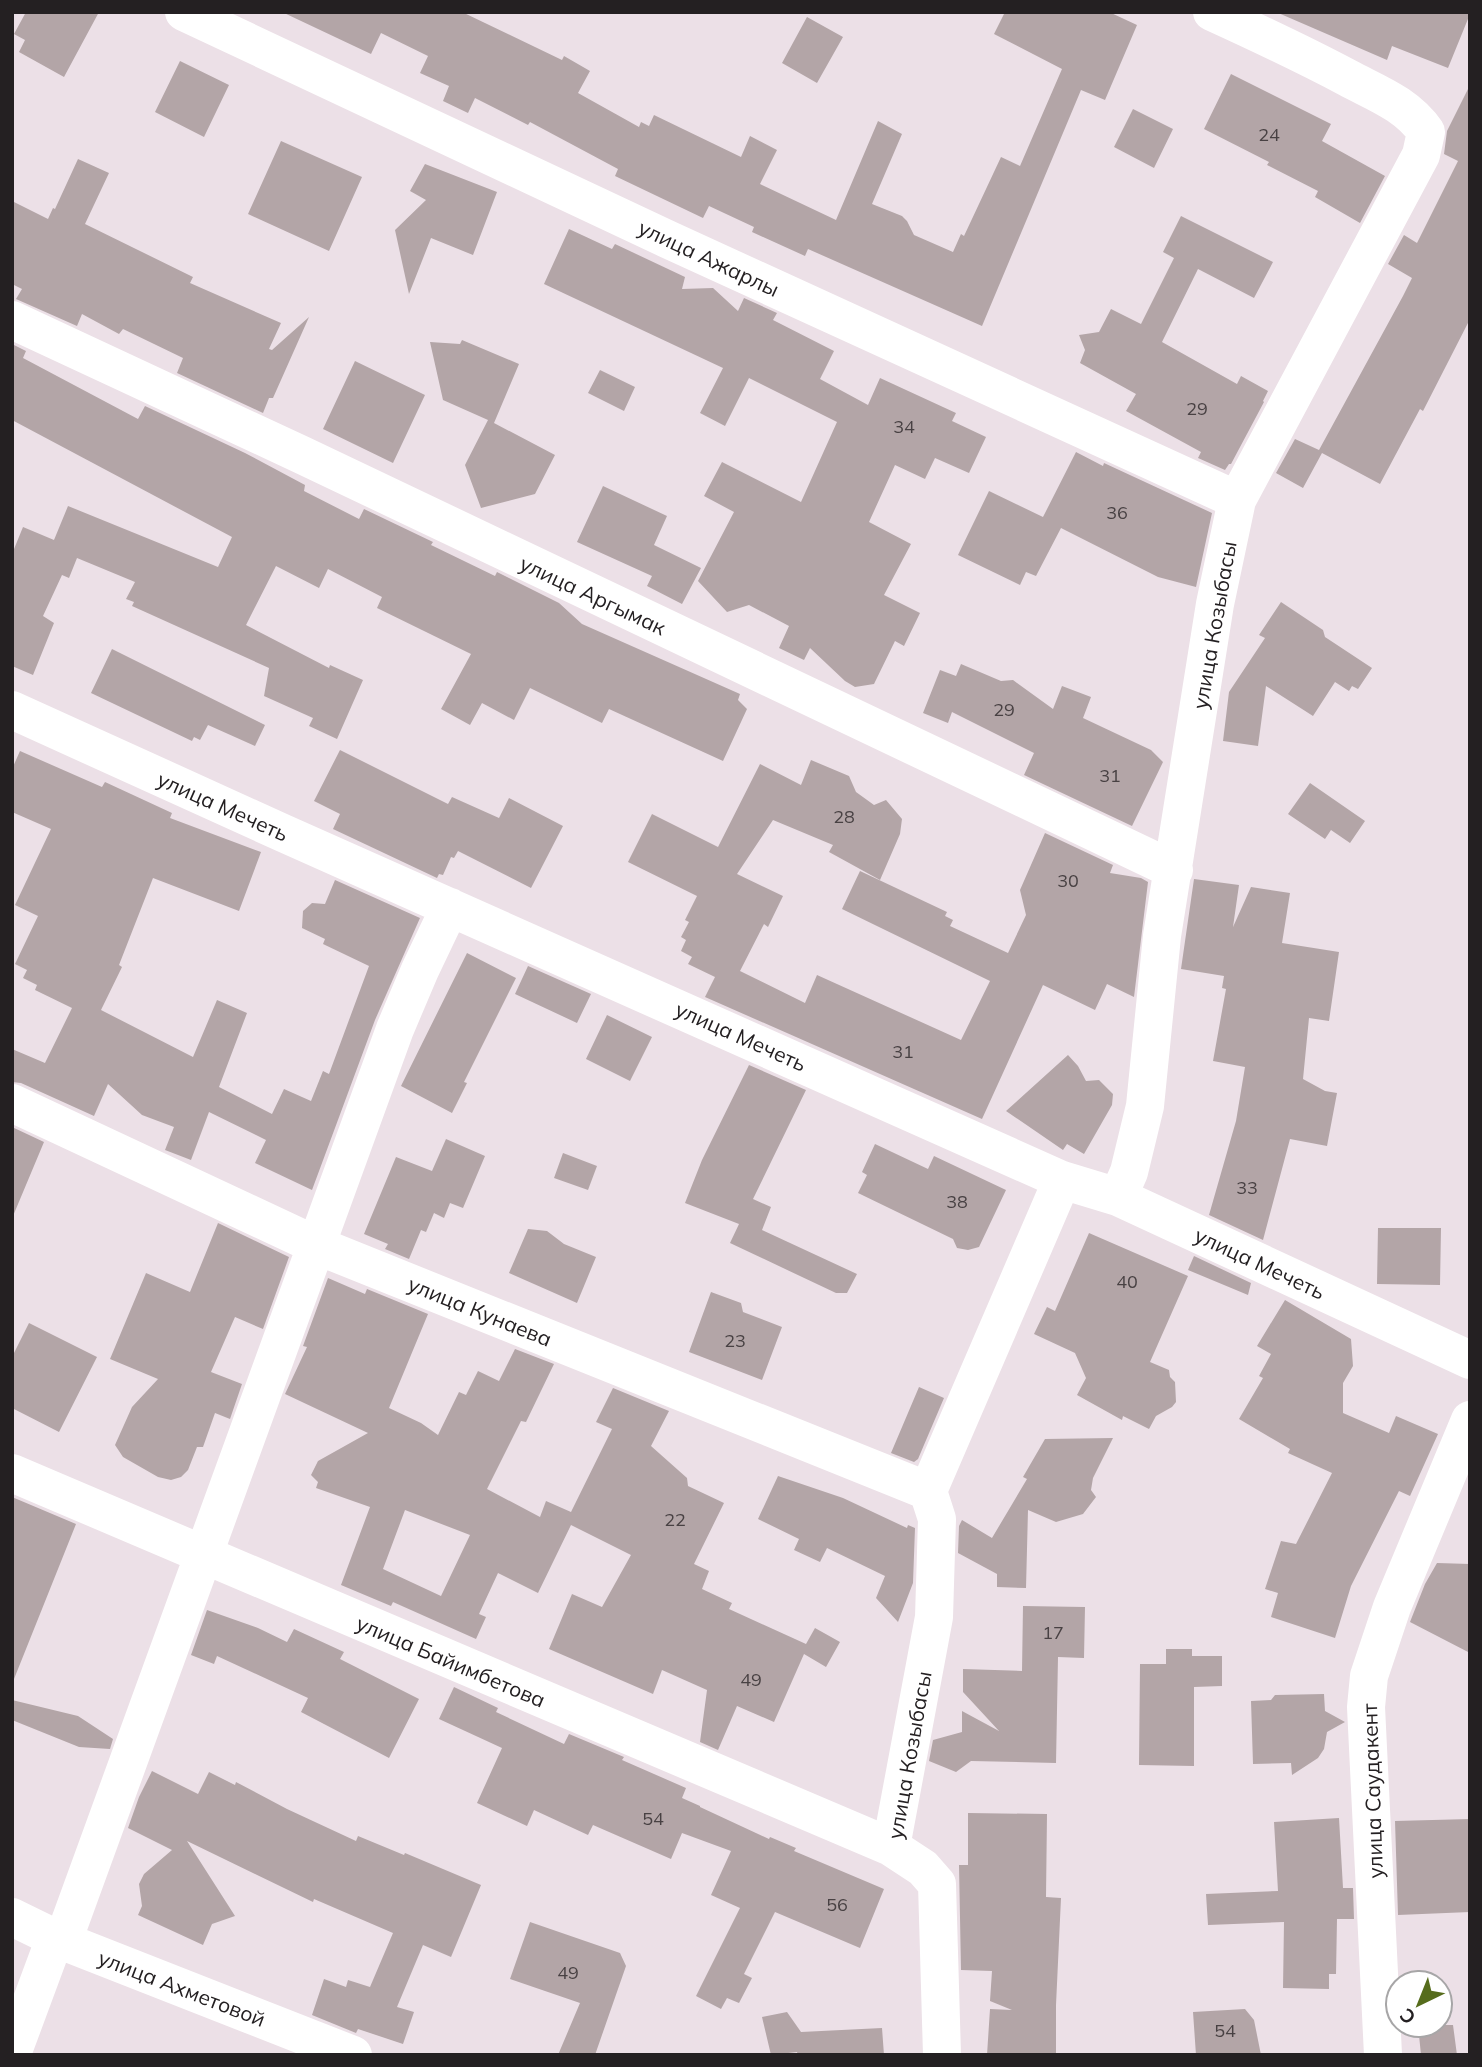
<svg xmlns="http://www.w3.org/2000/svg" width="1482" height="2067" font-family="Mulish,sans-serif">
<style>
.building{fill:#b3a5a7;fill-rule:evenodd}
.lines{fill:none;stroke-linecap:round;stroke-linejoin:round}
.minor{stroke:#fff;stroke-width:38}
.labels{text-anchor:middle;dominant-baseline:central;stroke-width:6;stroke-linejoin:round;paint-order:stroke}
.number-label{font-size:18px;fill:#484143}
.street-label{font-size:21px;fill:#242022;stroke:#fff}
</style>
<rect width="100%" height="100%" fill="#ece0e7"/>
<path class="building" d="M26,12h73l-35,65 -45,-25 6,-12 -11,-6z
M282,12h180l100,48 2,-4 26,15 -12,22 61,34 2,-5 8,4 5,-11 87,42 9,-21 27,14 -17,34 76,36 42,-99 24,13 -30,70 30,12 5,5 7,14 39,17 8,-18 3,2 37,-79 19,9 42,-97 -68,-35 11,-22h104l28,13 -32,75 -24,-10 -99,236 -174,-77 -3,7 -53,-24 2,-5 -45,-21 -6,12 -88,-42 3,-7 -88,-47 -2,3 -53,-27 -7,15 -25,-12 6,-15 -29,-13 8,-17 -47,-23 -10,21z
M1276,12h194v2l-22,54 -56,-22 -5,14z
M807,17l36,20 -26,46 -35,-20z
M180,61l49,24 -25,52 -49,-25z
M1231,74l100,50 -9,17 63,35 -25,47 -45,-26 3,-6 -51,-26 2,-3 -65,-33z
M1470,85v234l-47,92 -3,-2 -40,75 -58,-31 -19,35 -27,-15 19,-34 24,11 84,-154 9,-18 -24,-14 16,-29 13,8 41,-82 -14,-7 3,-23z
M1133,109l40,20 -19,39 -40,-21z
M281,141l81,36 -33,74 -81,-37z
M78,159l31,14 -24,51 108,53 -3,6 91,40 -12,26 3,1 37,-33 -36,81h-4l-6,15 -86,-40 6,-15 -60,-29 -4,5 -37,-20 -5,12 -61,-27 6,-10 -10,-5v-83l36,18 5,-11 2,1z
M425,164l72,28 -24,63 -42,-17 -22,56 -14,-64 31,-30 -16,-9z
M1181,216l92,46 -19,36 -56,-29 -36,73 75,42 4,-8 27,15 -5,10 1,1 -33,62h-2l-4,6 -27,-12 3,-6 -75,-41 10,-17 -56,-31 5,-13 -6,-15 20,-3 12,-23 30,15 33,-66 -11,-6z
M569,229l43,20 3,-5 70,33 -3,12 31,-1 25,23 6,-13 33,15 -4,7 61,31 -14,28 48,26 12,-27 76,35 -4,8 34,16 -17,36 -34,-15 -10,21 -30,-14 -26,57 42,22 -27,51 36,18 -16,33 -9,-5 -21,43 -19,3 -10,-6 -35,-33 -6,12 -25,-12 10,-22 -40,-21 -22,7 -29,-31 36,-69 -30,-16 18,-34 79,40 36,-80 -88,-44 -24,48 -25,-13 23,-45 -179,-84z
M462,340l57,24 -25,59 61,32 -20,39 -54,14 -16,-43 23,-45 -45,-20 -13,-58 30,2z
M12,344l14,7 -3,7 115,61 7,-13 100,47 60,32 -1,6 55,28 5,-10 69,33 -2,3 64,31 2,-4 62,31 23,21 158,70 -2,6 9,9 -24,52 -114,-52 -7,14 -72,-35 -16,32 -32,-17 -12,22 -29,-16 30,-55 -94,-46 5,-11 -54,-28 -9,19 -43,-22 -30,59 83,43 1,-3 33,15 -26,59 -28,-13 4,-8 -49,-22 5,-28 -137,-62 2,-4 -8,-3 9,-17 -58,-24 -8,20 -7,-3 -19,41 11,7 -21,52 -21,-9v-112l11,-27 31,13 14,-34 150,61 14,-30 -220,-117z
M355,361l70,34 -32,68 -70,-34z
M600,370l35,17 -11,24 -36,-18z
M1076,452l27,14 1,-3 108,50 -16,74 -38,-10 -97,-49 -25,48 -10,-4 -6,13 -62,-30 31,-64 54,26z
M603,486l64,30 -13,29 47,23 -19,36 -35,-18 5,-10 -75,-34z
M1281,602l42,28 2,7 47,31 -14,21 -6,-3 -3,5 -14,-9 -22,34 -47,-30 -8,60 -35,-5 6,-49 36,-54 -6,-3z
M112,649l153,76 -10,21 -47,-21 -8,15 -6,-3 -2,4 -101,-48z
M961,664l40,17 12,-1 40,29 9,-23 29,11 -8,21 68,32 12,12 -31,64 -108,-51 10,-22 -82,-41 -4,11 -25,-10 17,-43 16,6z
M340,750l108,54 4,-7 47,21 10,-20 54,28 -32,62 -73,-37 -4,7 -3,-1 -8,18 -4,-1 -2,4 -104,-49 7,-15 -26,-13z
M20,751l82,36 3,-5 67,31 -2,5 91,34 -22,59 -86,-33 -34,87 3,2 -21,43 92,47 24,-57 30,13 -28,74 53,27 12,-25 27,12 12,-30 6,3 40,-108 -46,-22 2,-5 -23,-11 1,-17 9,-8 13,1 10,-24 85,38 -45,102 -63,170 -57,-27 11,-23 -57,-28 -18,48 -26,-10 9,-23 -32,-12 -34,-31 -14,32 -73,-33 -9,-1v-33l33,14 27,-55 -37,-18 2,-5 -14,-7 4,-8 -12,-6 23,-48 -23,-11 36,-76 -39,-17v-43z
M811,760l38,16 7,16 18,13 12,-5 16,19 -2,15 -20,46 -51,-28 4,-7 -60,-25 -36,54 46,22 -15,31 -4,-3 -24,47 65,32 12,-28 144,65 29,-59 -148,-72 18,-38 87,41 -2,4 8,4 -3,6 58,27 18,-38 -6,-25 25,-57 68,32 -3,8 31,5 7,4 -14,115 -27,-13 -12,26 -52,-25 -61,134 -277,-122 10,-20 -27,-13 4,-7 -11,-6 5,-11 -5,-3 8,-15 -4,-2 12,-24 -69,-34 24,-48 66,33 42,-83 41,21z
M1310,783l55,38 -15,22 -19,-13 -6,9 -37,-25z
M1194,879l45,6 -6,42 18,-40 39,6 -8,50 57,9 -10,69 -20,-3 -6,61 22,12 12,2 -10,53 -37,-7 -27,101 -54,-25 27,-94 9,-54 -32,-6 13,-72 -4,-1 2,-12 -43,-7z
M467,953l49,25 -52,104 3,1 -15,30 -51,-27z
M528,966l63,28 -14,29 -62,-29z
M607,1015l45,22 -22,44 -44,-22z
M1068,1055l10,11 8,15 13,-1 14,14 -1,11 -28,49 -17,-10 -4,6 -57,-39z
M749,1065l57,25 -53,109 18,8 -9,23 95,44 -10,19h-11l-106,-50 9,-19 -54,-21 17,-43z
M12,1127l32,15 -31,74h-1z
M446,1139l39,17 -22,52 -13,-5 -6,15 -10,-5 -8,19 -5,-2 -12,29 -24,-10 3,-5 -24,-10 32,-77 36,14z
M875,1144l53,25 6,-13 72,34 -27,57 -11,3 -11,-2 -4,-9 -95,-46 9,-18 -5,-3z
M563,1153l34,13 -9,24 -34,-12z
M218,1223l71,34 -26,72 -28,-12 -24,55 31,12 -12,35 -15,-6 -12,34h-6l-9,23 -7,7 -10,3 -13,-3 -35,-20 -8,-12 17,-38 26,-28 -48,-20 36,-86 44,19z
M1378,1228h63l-1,57 -63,-1z
M528,1229l19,2 17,13 32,13 -19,46 -68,-30z
M1089,1233l99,43 -38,86 19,8 1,7 5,5 1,20 -4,5 -16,9 -7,13 -26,-13 -1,4 -45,-25 9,-17 -11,-25 -41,-19 13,-27 8,4z
M1194,1256l57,27 -3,12 -60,-25z
M328,1278l37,16 2,-5 61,25 -39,94 32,15 17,12 21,-43 7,3 12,-24 21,10 16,-32 39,15 -28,58 -5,-1 -34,68 53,28 6,-16 25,11 41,-83 -16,-7 17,-34 56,23 -18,35 36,32 1,8 36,17 -30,61 15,7 -7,18 30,14 -3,6 77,35 9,-16 25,14 -14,25 -22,-13 -30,68 -37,-16 -19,44 -18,-8 7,-52 -45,-20 -9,24 -104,-45 23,-55 30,13 29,-52 -60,-30 -33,68 -40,-20 -19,41 7,3 -10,22 -83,-37 -2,4 -50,-21 29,-78 -54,-19 2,-6 -7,-7 7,-14 50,-28 -83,-39 22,-47 -4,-1zM405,1510l65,25 -29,61 -58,-27z
M711,1292l30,11 2,9 39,15 -20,53 -73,-28z
M1285,1300l66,39 2,27 -10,17v30l46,20 7,-17 42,18 -28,62 -11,-5 -48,95 -16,52 -64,-21 7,-24 -13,-4 16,-48 15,3 36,-71 -44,-20 2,-4 -51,-30 24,-41 -4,-2 12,-22 -14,-8z
M29,1323l68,34 -38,75 -47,-24v-51z
M919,1387l25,11 -26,61 -4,3 -23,-9z
M1113,1438l-20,40 -2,12 5,7 -13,17 -27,8 -28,-12 -2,78 -29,-1v-13l-39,-21 1,-27 3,-6 30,18 35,-59 -4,-2 22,-38z
M778,1476l65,22 64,30 1,-3 7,3 -2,55 -15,39 -22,-24 9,-22 -58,-28 -7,14 -26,-12 5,-11 -41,-20z
M12,1497l64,27 -62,155h-2z
M1437,1563l33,1v89l-60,-31 15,-38z
M1023,1606l62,1 -1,51 -26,-1 -2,106 -85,-2 -15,11 -27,-11 4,-21 29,-8v-21l37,20 -36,-39v-23l59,2z
M207,1610l51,18 29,14 7,-13 50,23 -4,7 79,40 -30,59 -88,-46 7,-14 -91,-42 -3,8 -23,-9z
M1166,1649h26v7h30v30l-28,1v79l-55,-1 1,-101h26z
M454,1687l44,21 -2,4 68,32 5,-10 55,23 -2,3 64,28 -4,10 18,8v1l69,32 1,-2 26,11 -2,3 90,38 -24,59 -85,-36 -31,62 8,4 -13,25 -12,-5 -6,11 -25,-13 44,-88 -29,-13 20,-44 -49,-18 -11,26 -78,-34 -5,10 -54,-25 -7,16 -50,-23 25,-55 -63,-29z
M1324,1694l1,17 20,11 -18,10 -3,17 -6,9 -26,17 -1,-12 -38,1 -2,-63 20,-1 4,-5z
M12,1700l66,16 35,23 -3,10 -31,-2 -67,-27z
M152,1771l46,23 11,-22 26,13 1,-3 51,27 69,32 2,-5 46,19 1,-2 76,32 -30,72 -28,-12 -26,62 17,5 -11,32 -45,-15 -2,4 -44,-18 12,-36 22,8 2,-7 22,7 23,-54 -79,-34 -1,3 -126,-61 48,75 -23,8 -9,21 -65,-30 4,-9 -3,-22 5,-10 28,-24 -44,-22 11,-31z
M968,1813l79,1 -1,83 15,1 -5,107v50h-69l3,-46 22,1 -22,-9 2,-30 -31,-1 -2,-105h9z
M1339,1818l4,70h10l1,31h-17l-1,55h-7v15l-46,-1 1,-66 -76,3 -2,-31 72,-3 -4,-69z
M1470,1819v93l-72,3 -3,-94z
M530,1922l90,31 6,13 -31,89h-37l22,-52 -70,-24z
M1245,2009l9,11 7,35h-65l-3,-43z
M787,2012l14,20 81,-4 2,27h-86l-1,-3 -26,3 -9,-38z
M1418,2025h35l4,30h-36z"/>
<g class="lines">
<path class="minor" d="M184,12l483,227 570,261
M12,320l290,135 872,415
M12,710l271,123 779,347 56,17 352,163
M12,1103l306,143 610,245 9,28 -3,98 -43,230 32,21 14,16 5,171
M1118,1197l11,-25 16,-66 17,-170 53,-332 22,-104 184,-345 5,-23c-19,-28 -50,-39 -78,-54 -45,-24 -90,-45 -136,-66
M12,1473l879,374
M928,1491l134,-311
M12,1917l43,21 298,117
M63,1941l332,-912 25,-59 30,-63
M12,2054l43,-116
M1383,2055l-17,-348 3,-31 23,-69 78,-187"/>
</g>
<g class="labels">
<g class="number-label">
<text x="1269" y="134">24</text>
<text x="1197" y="408">29</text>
<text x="904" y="426">34</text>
<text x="1117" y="512">36</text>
<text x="1004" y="709">29</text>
<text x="1110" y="775">31</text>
<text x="844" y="816">28</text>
<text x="1068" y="880">30</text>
<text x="903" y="1051">31</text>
<text x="1247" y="1187">33</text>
<text x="957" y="1201">38</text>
<text x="1127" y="1281">40</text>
<text x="735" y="1340">23</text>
<text x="675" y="1519">22</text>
<text x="1053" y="1632">17</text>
<text x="751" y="1679">49</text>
<text x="653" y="1818">54</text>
<text x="837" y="1904">56</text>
<text x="568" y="1972">49</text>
<text x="1225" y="2030">54</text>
</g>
<g class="street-label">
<text transform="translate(709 258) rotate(25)">улица Ажарлы</text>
<text transform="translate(593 595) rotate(25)">улица Аргымак</text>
<text transform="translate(1214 625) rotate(-80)">улица Козыбасы</text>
<text transform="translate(223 806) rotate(24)">улица Мечеть</text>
<text transform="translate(741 1036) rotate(24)">улица Мечеть</text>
<text transform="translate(1260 1263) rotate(25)">улица Мечеть</text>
<text transform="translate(480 1311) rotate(22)">улица Кунаева</text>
<text transform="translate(451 1661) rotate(23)">улица Байимбетова</text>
<text transform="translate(909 1755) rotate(-80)">улица Козыбасы</text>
<text transform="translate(1372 1791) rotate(-92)">улица Саудакент</text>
<text transform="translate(182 1988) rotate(21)">улица Ахметовой</text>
</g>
</g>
<rect width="1482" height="2067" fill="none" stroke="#242022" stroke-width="28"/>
<g transform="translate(1419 2004) rotate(223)"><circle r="33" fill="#ffffff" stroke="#a7a6a7" stroke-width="2"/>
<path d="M0-5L12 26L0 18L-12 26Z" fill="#566c1c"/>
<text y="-10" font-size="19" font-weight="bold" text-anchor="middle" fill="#242022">С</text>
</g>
</svg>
